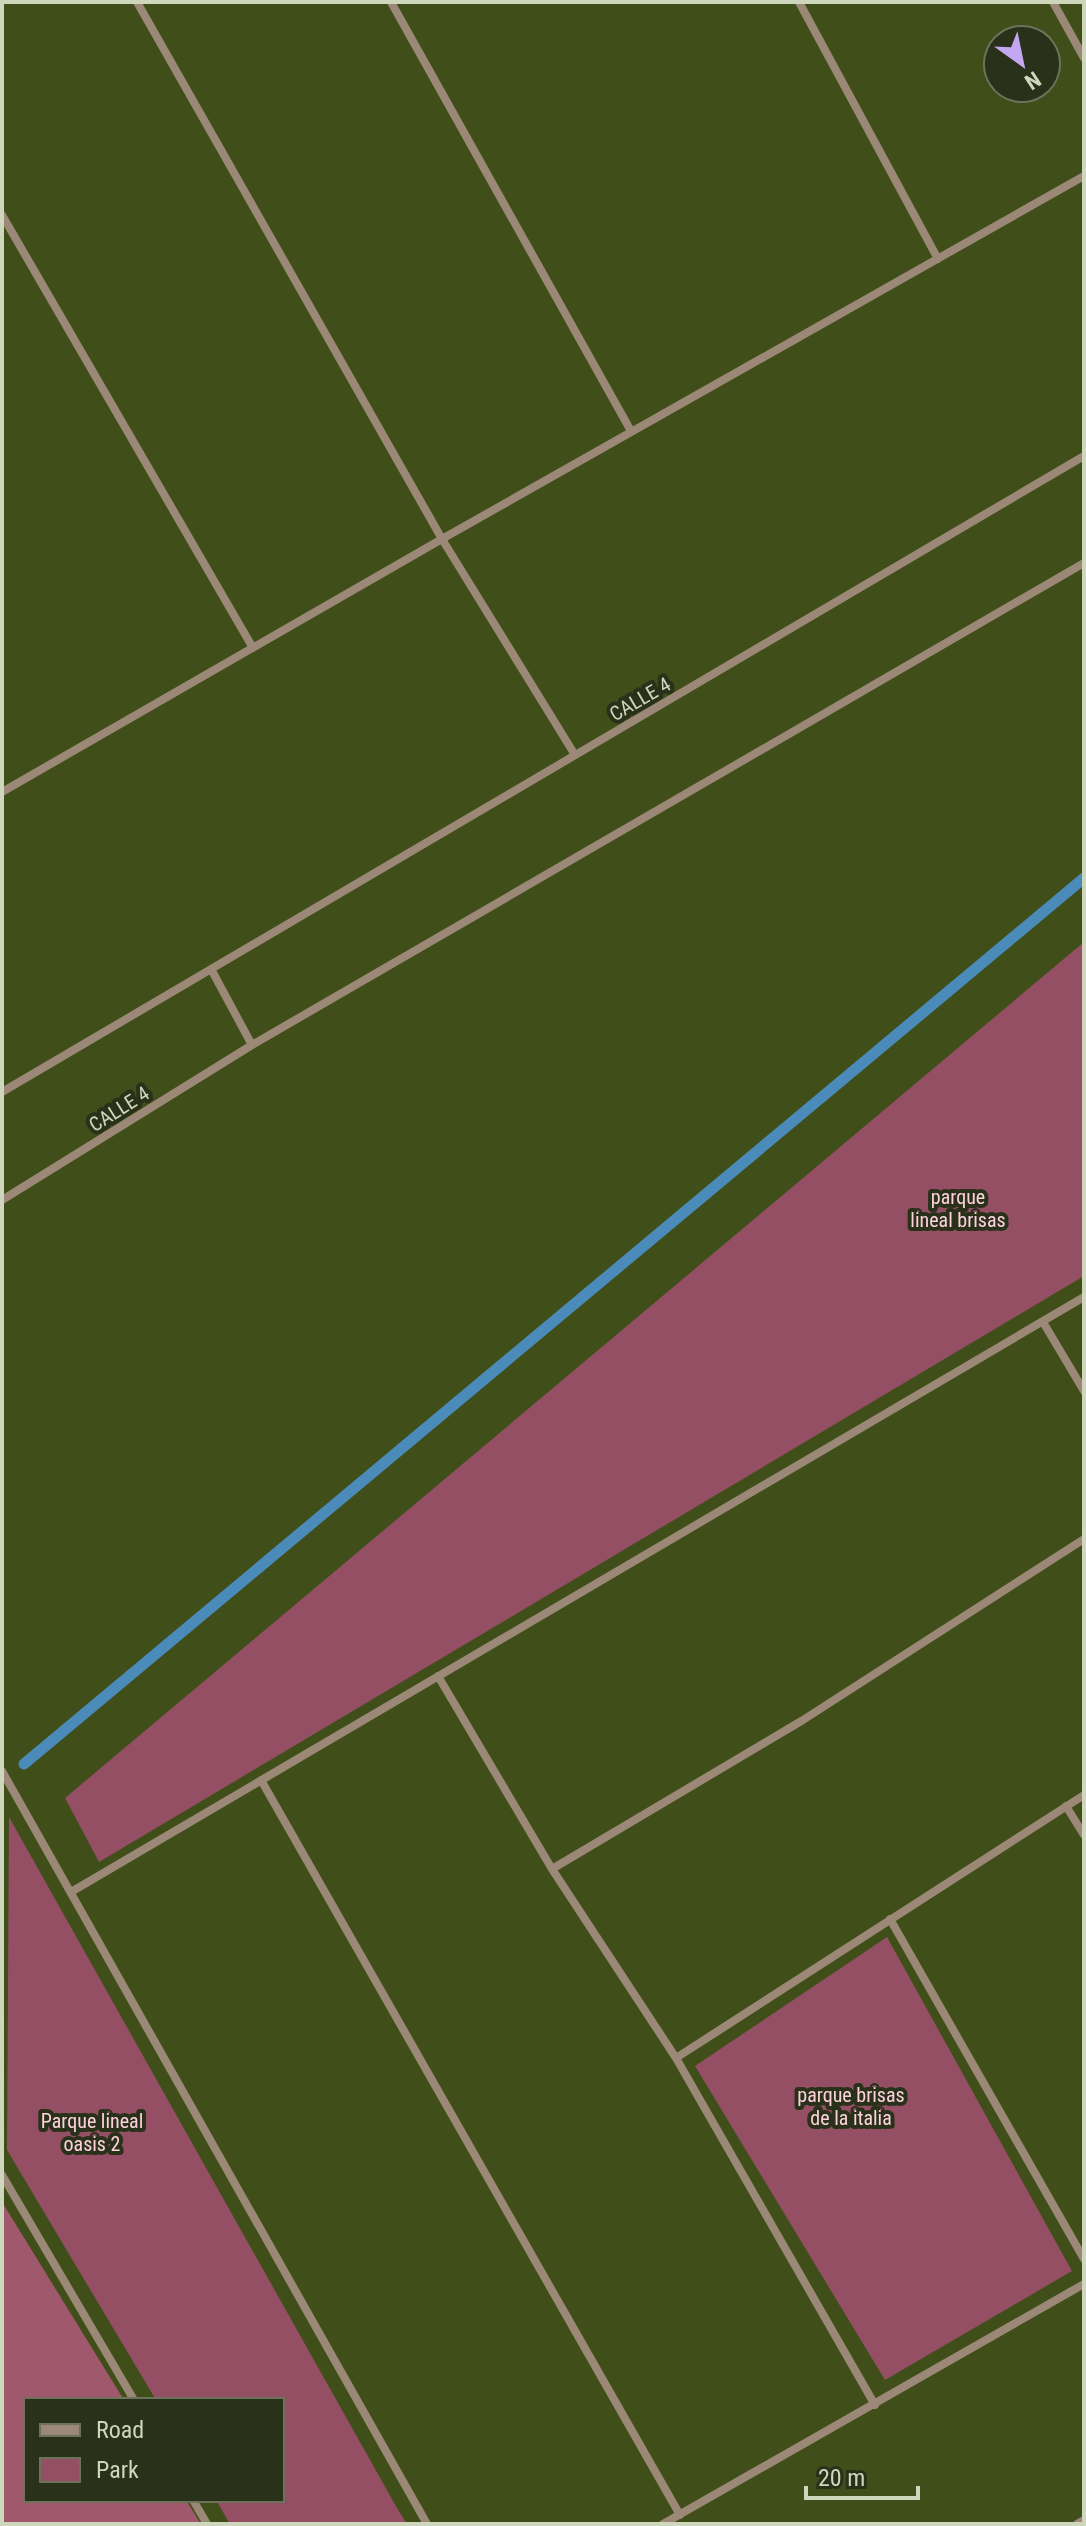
<svg xmlns="http://www.w3.org/2000/svg" width="1086" height="2526" font-family="'Roboto Condensed',sans-serif">
<style>
.green{fill:#944f64}
.forest{fill:#9f586c}
.lines{fill:none;stroke-linecap:round;stroke-linejoin:round}
.stream{stroke:#4b8bba;stroke-width:11}
.street{stroke:#9c8877;stroke-width:8}
.labels{text-anchor:middle;dominant-baseline:central;stroke-width:8;stroke-linejoin:round;paint-order:stroke}
.street-label{font-size:20px;fill:#ced7bb;stroke:#2a311a}
.park-label{font-size:20px;fill:#fed2dd;stroke:#2a311a}
</style>
<rect width="100%" height="100%" fill="#404e19"/>
<path class="green" d="M1084,942v334l-985,586 -34,-64z
M9,1817l388,691 10,16h-177l-14,-24h66v-100h-126l-149,-250z
M887,1937l185,334 -187,109 -190,-314z"/>
<path class="forest" d="M2,2202l122,198h-98v100h160l15,24h-199z"/>
<g class="lines">
<path class="stream" d="M24,1764l1060,-886"/>
<path class="street" d="M137,2l305,537 642,-363
M391,2l240,429
M799,2l139,257
M1053,2l31,56
M2,215l251,433
M2,792l440,-253 133,216
M211,969l41,76
M2,1092l1082,-636
M2,1200l250,-155 832,-482
M1043,1322l41,69
M438,1676l114,193 124,189 199,347
M2,1771l425,753
M261,1780l419,735
M1066,1806l18,29
M552,1869l251,-149 281,-181
M71,1892l1013,-595
M890,1919l194,340
M676,2058l408,-263
M2,2175l132,225
M193,2500l14,24
M663,2524l421,-240
M1077,2524l7,-4"/>
</g>
<g class="labels">
<g class="street-label">
<text transform="translate(640 699) rotate(-30)">CALLE 4</text>
<text transform="translate(119 1109) rotate(-32)">CALLE 4</text>
</g>
<g class="park-label">
<text x="958" y="1197">parque<tspan x="958" dy="23">lineal brisas</tspan></text>
<text x="851" y="2095">parque brisas<tspan x="851" dy="23">de la italia</tspan></text>
<text x="92" y="2121">Parque lineal<tspan x="92" dy="23">oasis 2</tspan></text>
</g>
</g>
<rect width="1086" height="2526" fill="none" stroke="#ced7bb" stroke-width="8"/>
<rect x="24" y="2398" width="260" height="104" fill="#2a311a" stroke="#6c735a" stroke-width="2"/>
<rect x="40" y="2424" width="40" height="12" fill="#9c8877" stroke="#6c735a" stroke-width="2"/>
<text x="96" y="2438" font-size="24" fill="#ced7bb">Road</text>
<rect x="40" y="2458" width="40" height="24" fill="#944f64" stroke="#6c735a" stroke-width="2"/>
<text x="96" y="2478" font-size="24" fill="#ced7bb">Park</text>
<g transform="translate(1022 64) rotate(147)"><circle r="38" fill="#2a311a" stroke="#6c735a" stroke-width="2"/>
<path d="M0-6L14 30L0 20L-14 30Z" fill="#c4a7f1"/>
<text y="-12" font-size="22" font-weight="bold" text-anchor="middle" fill="#ced7bb">N</text>
</g>
<path d="M806 2486v12h112v-12" fill="none" stroke="#ced7bb" stroke-width="4"/>
<text x="818" y="2486" font-size="24" fill="#ced7bb" stroke="#2a311a" stroke-width="6" paint-order="stroke">20 m</text>
</svg>
